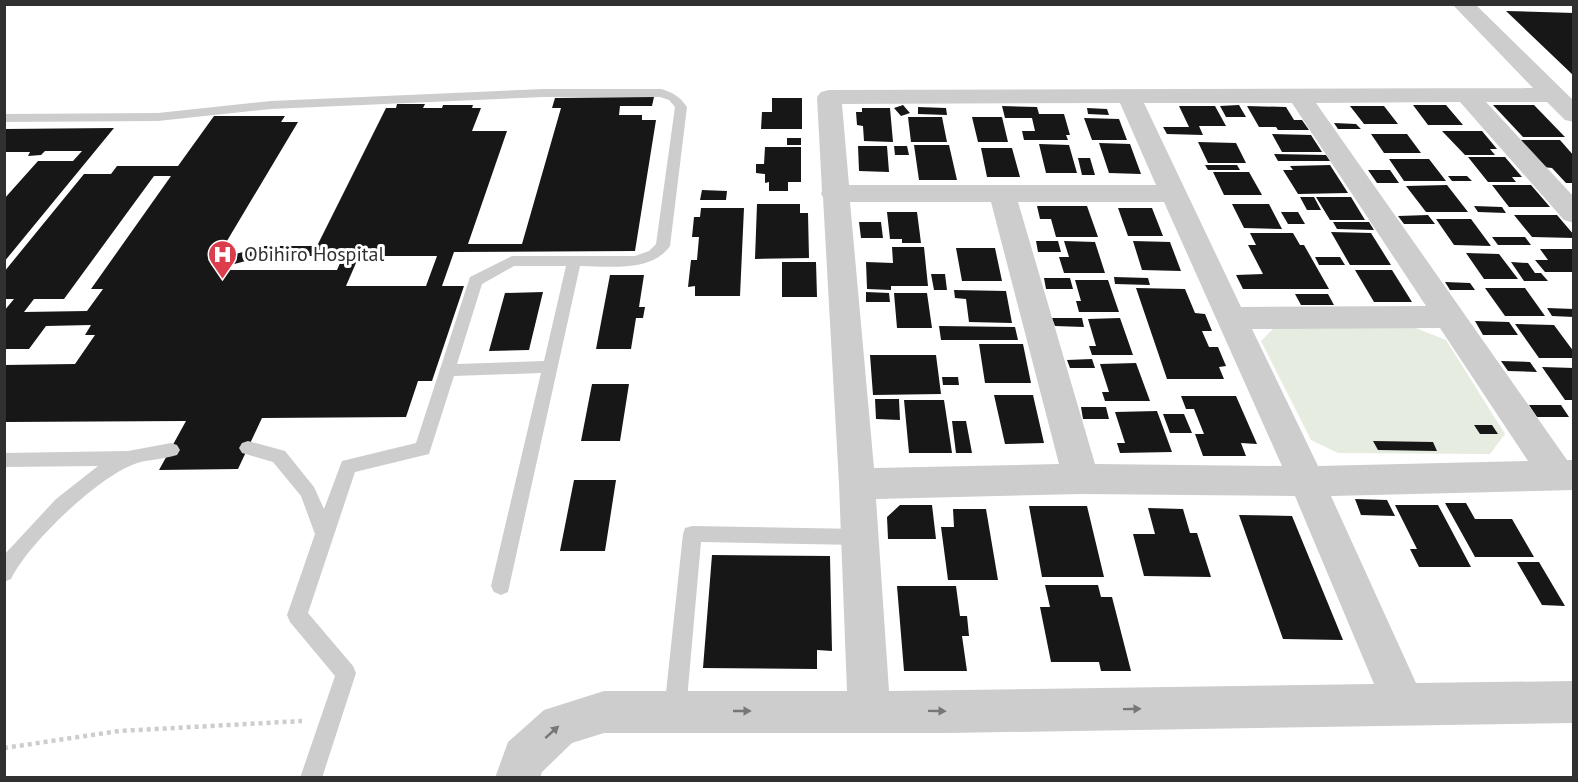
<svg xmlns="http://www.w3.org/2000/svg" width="1578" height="782" font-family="'PT Sans',sans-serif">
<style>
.green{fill:#e6ecdf}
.building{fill:#171717;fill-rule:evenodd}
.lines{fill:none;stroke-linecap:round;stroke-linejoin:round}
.path{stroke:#cdcdcd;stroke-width:4.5;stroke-dasharray:4 4;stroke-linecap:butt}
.service{fill:#cdcdcd;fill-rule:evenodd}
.minor{fill:#cdcdcd;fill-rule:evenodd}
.oneway{fill:#777}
.labels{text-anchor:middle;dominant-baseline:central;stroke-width:6;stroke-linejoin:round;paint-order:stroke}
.poi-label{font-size:20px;fill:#303030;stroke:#fff;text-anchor:start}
</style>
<rect width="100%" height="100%" fill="#fff"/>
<path class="green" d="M1413,327l33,13 59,94 -15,20 -152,-1 -27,-13 -50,-99 13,-13z"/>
<path class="building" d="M1506,11l68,2v63z
M654,97l-2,9h-32l-1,9h23v5h14l-21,131 -181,1 -12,34h22l-32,95h-14l-12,36 -144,1 -24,51 -79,1 27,-49 -182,1v-57l71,-1 20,-29h-10l6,-10 -45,1 -17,23h-25v-38l10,-12h-10v-27l80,-98h27l6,-8h61l36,-50h71l-4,6h17l-80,134h10l37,-10h52l69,-138h10l1,-4h28l-2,4h19l1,-3h30l-1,3h9l-9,23h35l-39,113h54l39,-136h-9l3,-10zM154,176h17l-80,113h12l-16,22 -63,1 10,-13h30zM265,256h78l-6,14h-116l2,-3zM359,256h78l-11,30h-80z
M772,98h30v31h-41l1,-17h10z
M903,105l7,8 -9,3 -7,-8z
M1239,105l7,12h-20l-6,-11z
M1413,105h33l17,20h-35z
M1493,105h41l31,32h-42z
M1002,106l35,1 2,7h25l6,21h-4l2,5h-44l-2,-9h13l-3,-13h-27z
M1179,106h36l11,20h-27l4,9 -36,-1 -4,-7h26z
M1247,106l39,1 8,13h8l7,10h-31l-2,-3h-17z
M1350,106h34l14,18h-34z
M918,107l28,1 1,7 -29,-1z
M862,108h28l3,34 -29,-1 -1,-15 -6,-1 -1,-13h6z
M1087,108l20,1 2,6 -21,-1z
M908,117h34l5,25h-36z
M972,117h30l6,25h-30z
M1084,118l35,1 8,21h-35z
M1334,123l22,1 5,5h-23z
M114,128l-110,134v-63l34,-38h35l9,-10h-37l-4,4 -13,1 2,-4h-26v-23z
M1442,131h40l15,18h-7l5,6h-30z
M1272,134l39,1 11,17h-40z
M1371,134h36l14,19h-37z
M787,138h14v7h-14z
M1519,140h41l14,16v27h-8l-14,-15 -9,-1z
M1198,142l38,1 10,20h-38z
M1099,143l31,1 11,30 -32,-1z
M1039,144l30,1 8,28h-31z
M914,145h35l8,35h-38z
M858,146h29l2,26 -30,-1z
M894,146h13l2,9h-14z
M765,147h36v35h-13v9h-19v-9l-4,1v-9l-9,-1v-9h8z
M981,148h31l8,29h-33z
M1274,154l52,1 4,6h-52z
M1468,157h37l17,20h-10l4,5h-28z
M1078,158h12l5,17h-13z
M1389,159h40l17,22h-42z
M1205,165h32l3,5h-32z
M1330,165l18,28 -50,1 -15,-24h10l-3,-4z
M1368,170h22l9,13h-22z
M1213,172h36l13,23h-38z
M1448,176h19l5,5h-20z
M1447,185l21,27h-42l-20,-26z
M1492,185h39l19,22h-41z
M702,190l25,1 -1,9h-26z
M1300,197h14l7,13h-14z
M1316,197h35l14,23h-35z
M757,204h43v9h8l1,45 -54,1z
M1232,204h37l13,25 -38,-1z
M1037,206h50l11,31h-42l-5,-18h-11z
M1474,206l28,1 4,6 -28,-1z
M701,208h43l-4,88h-45v-10l-7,1 3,-27h6l2,-23h-7l2,-20h6z
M1118,208h34l11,28h-35z
M887,212h30l4,31h-19v-4h-12z
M1281,212h17l7,12h-17z
M1428,215l7,9h-31l-6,-8z
M1514,215h43l17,20v3l-42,-1z
M1436,219h35l20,27 -37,-1z
M859,222h22l2,16h-22z
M1333,222h36l5,8 -37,-1z
M1331,232l40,1 20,32h-41z
M1250,233h43l7,12h4l25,44h-86l-7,-14 27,-1 -15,-29h8z
M1492,237h33l6,8h-33z
M1036,241h22l3,11h-23z
M1064,241l31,1 10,31h-41l-5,-16h10z
M1133,241l37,1 11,29 -39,-1z
M892,247h32l4,39h-37v4l-24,-1 -1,-27 27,1z
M956,248h39l7,33h-40z
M1540,249h34v23h-29l-10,-12h13z
M1466,253l33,1 19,25h-34z
M1315,257h25l5,8h-26z
M782,262h34l1,35h-35z
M1511,262l17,1 7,10h6l7,8h-24z
M1355,270h37l20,32h-38z
M931,274h14l2,16h-13z
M610,275h34l-5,32h6l-2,11h-7l-5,31h-35z
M1114,277l34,1 2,7 -35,-1z
M1044,278h26l3,11h-27z
M1075,280h33l11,32h-40l-3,-11h5z
M1445,282l25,1 5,7h-25z
M1136,288l49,1 10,24 10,1 7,17h-10l7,16h9l8,19 -7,1 5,12h-57z
M1485,288h40l20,28h-40z
M954,290l52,1 6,32 -43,-1 -3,-23 -11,-1z
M543,292l-14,58 -40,1 16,-58z
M866,292l23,1 1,9h-24z
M894,293h33l5,35h-35z
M1295,294h33l6,11h-33z
M1547,308l27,1v8l-22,-1z
M1052,318h30l2,9 -29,-1z
M1120,318l13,37h-41l-3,-9h7l-8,-27z
M1475,321l34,1 9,13h-35z
M1515,324l39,1 20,27v6h-35z
M939,326l76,1 3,13h-77z
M979,344h44l8,39h-46z
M870,355h66l5,39 -68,1z
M1092,359l3,9h-25l-3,-8z
M1501,361l29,1 7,10 -29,-1z
M1136,363l14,38h-45l-3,-9h7l-9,-28z
M1542,367l32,1v32h-9z
M942,377h16l1,8h-16z
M592,384h37l-9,57h-39z
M994,395h39l11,48 -39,1z
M1181,396h55l21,48 -16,-1 5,13h-43l-8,-22h9l-10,-25h-8z
M875,399h24l1,21 -24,-1z
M904,400h40l8,53h-43z
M1529,405h32l8,12h-32z
M1081,407h25l3,12h-26z
M1157,411l15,41 -52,1 -3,-10h8l-10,-31z
M1163,414h21l8,19h-22z
M952,421h14l6,32h-16z
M1474,425h18l6,9h-18z
M1373,441l60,1 4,9 -59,-1z
M574,480h42l-11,71h-45z
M1355,499l32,1 8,16 -34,-1z
M1445,503h21l9,16h37l22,38h-59z
M900,505h32l4,34h-48l-1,-22z
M1395,505h43l33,62h-52l-9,-18h7z
M1029,506h58l17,71h-62z
M1148,508l35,1 7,24h7l14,44 -67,-1 -11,-42h22z
M953,509h33l12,71h-50l-7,-53h13z
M1239,515l53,1 51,124 -60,-1z
M712,555l118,1 2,95 -15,-1v19l-114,-1z
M1517,562h22l26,44 -23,-1z
M1045,585h53l3,12h11l19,74h-30l-2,-9h-48l-11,-55h10z
M897,586h59l4,30h7l2,20h-7l5,35h-63z"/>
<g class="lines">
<path class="path" d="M4,748l115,-17 183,-10"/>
<path class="service" d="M1568,4h6v4z
M544,89h117c13,4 18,7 26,18l-17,139c-19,27 -61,20 -90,20l-72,326 -7,3 -7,-3 -3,-6 50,-213 -87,3 -25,78 -74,18 -47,141 45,53 3,7 -34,105h-22l35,-102 -45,-54 -3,-7 28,-81 -14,-38 -28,-34 -31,-9 -3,-5 3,-5 6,-2 37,10 29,36 10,22 18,-48 74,-18 54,-166 42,-21h123l14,-5 7,-7 19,-137 -6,-7 -9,-3h-116l-273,12 -113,12 -154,1v-8l154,-1 113,-12zM514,266h52l-22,95 -87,3 25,-80z
M171,443l6,2 3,5 -3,5c-15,5 -31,4 -45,10 -37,15 -104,79 -121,114l-7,3v-27l52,-56 42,-33 -94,1v-14l124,-2z
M692,526l168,3 7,2 2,6 -2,6 -7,2 -159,-3 -15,169 -3,8 -8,3 -8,-3 -3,-8 19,-177 2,-6z"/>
<path class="minor" d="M1452,4h23l99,97v21l-9,-2 -18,-18h-61l88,95v26l-10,-3 -104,-118 -144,1 251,357h7v30l-243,6 85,187 158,-2v42l-627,10h-343l-32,10 -30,29 -2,6h-45l13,-36 36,-32 60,-19h243l-8,-207 -16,-287 -2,-3 1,-3 -5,-94 4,-5 8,-2 704,-2zM1120,103l36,82h-307l-7,-81zM1144,103h148l134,203 -185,1zM850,202h141l68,262 -185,4zM1018,202h146l118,264 -187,-2zM1440,328l88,133 -210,5 -66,-137zM1081,494l214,2 79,188 -485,7 -13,-192z"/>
</g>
<defs><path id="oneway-solid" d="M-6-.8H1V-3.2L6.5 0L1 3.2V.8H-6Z" transform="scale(1.5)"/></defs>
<g class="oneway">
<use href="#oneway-solid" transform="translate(1132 709) rotate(-1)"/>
<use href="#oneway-solid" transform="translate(742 711)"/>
<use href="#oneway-solid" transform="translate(937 711) rotate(1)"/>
<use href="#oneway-solid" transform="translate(552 732) rotate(-42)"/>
</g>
<defs>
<symbol id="hospital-pin" viewBox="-11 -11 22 30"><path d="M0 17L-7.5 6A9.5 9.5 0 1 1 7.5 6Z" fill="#db3d4d" stroke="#fff"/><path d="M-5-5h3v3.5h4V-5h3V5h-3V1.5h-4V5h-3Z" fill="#fff"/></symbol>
</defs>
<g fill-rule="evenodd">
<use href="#hospital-pin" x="206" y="238" width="33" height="45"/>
</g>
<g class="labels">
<g class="poi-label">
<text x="244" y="254">Obihiro Hospital</text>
</g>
</g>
<rect width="1578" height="782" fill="none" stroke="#303030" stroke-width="12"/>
</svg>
